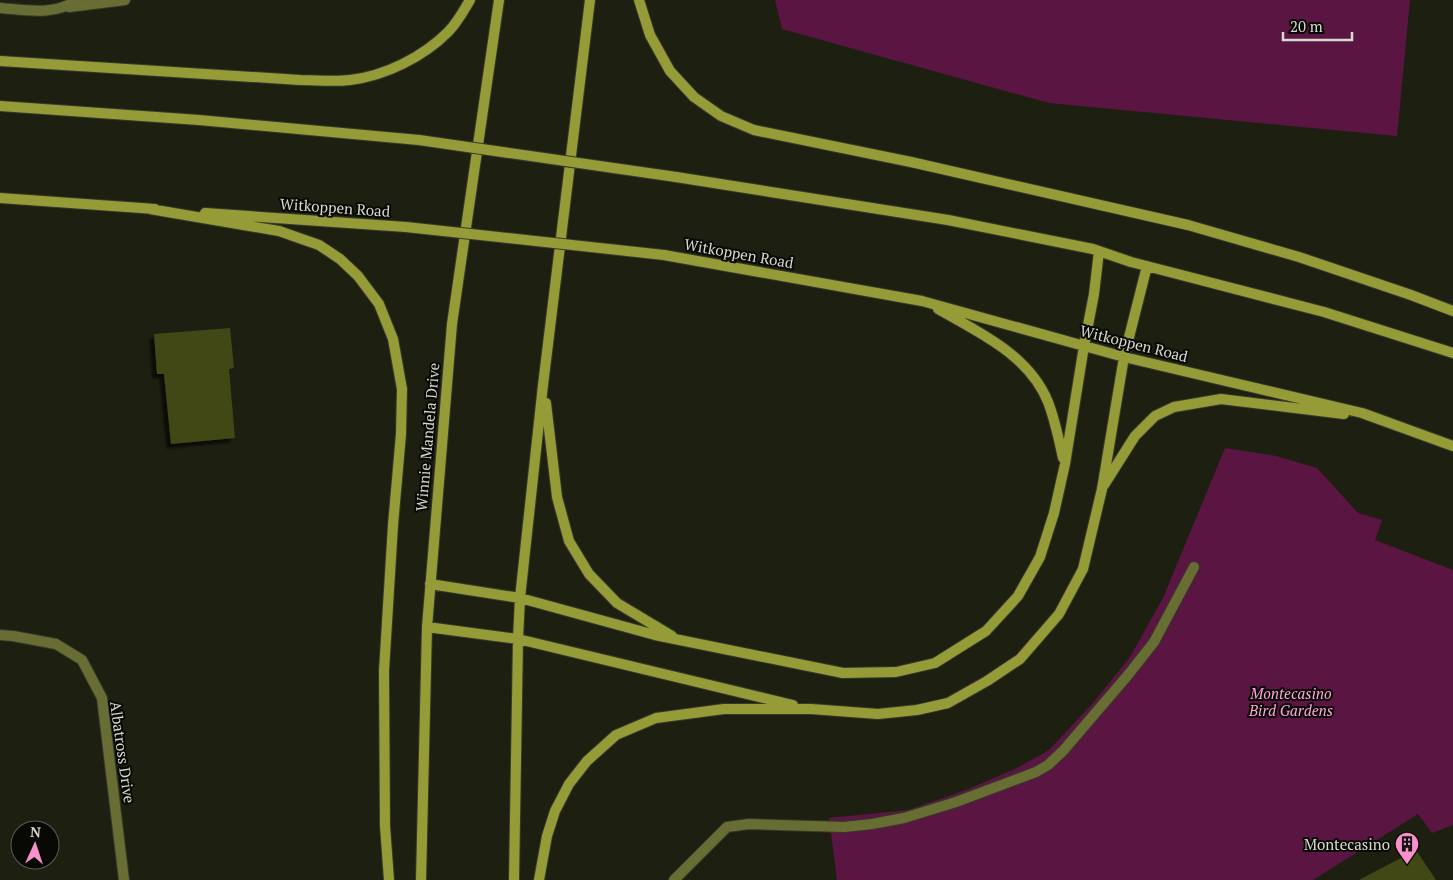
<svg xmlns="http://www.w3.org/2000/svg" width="1453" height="880" font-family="'PT Serif',serif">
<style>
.green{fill:#5b1542}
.building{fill:#434613;filter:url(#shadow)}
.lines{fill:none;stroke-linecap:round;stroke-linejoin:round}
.service-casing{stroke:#37392c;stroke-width:12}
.minor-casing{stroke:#37392c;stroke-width:12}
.secondary-casing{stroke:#37392c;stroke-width:12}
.service{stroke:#686d33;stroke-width:10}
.minor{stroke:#686d33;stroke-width:10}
.secondary{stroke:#949b37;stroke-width:10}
.secondary-bridge-casing{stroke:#37392c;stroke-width:12;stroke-linecap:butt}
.secondary-bridge{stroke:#949b37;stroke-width:10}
.labels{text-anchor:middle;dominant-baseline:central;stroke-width:4;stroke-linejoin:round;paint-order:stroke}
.street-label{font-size:15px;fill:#d8dad0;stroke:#080804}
.park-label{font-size:15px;font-style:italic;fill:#fea6d7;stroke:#080804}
.poi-label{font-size:15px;fill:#d8dad0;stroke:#080804;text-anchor:end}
</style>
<defs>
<filter id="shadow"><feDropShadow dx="-4.5" dy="4.5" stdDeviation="1" flood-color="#0009"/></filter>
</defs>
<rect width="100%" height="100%" fill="#1d1f11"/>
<path class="green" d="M775,0h635l-13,136 -348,-33 -267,-74z
M1225,448l51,8 41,12 41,45 24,7 -7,20 78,30v255l-21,8 -14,-19 -105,66h-476l-8,-62 79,-8 58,-20 51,-22 32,-18 43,-46 38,-47 33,-59z"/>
<path class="building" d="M230,328l4,40 -5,1 6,69 -64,6 -7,-70h-7l-3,-40z
M1416,850l20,30h-77z"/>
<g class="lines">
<defs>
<path id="service" d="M69,7l56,-7
M0,8c26,2 54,8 77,-8
M674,880l53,-53 22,-3 95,3 28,-3 32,-6 52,-16 80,-30 12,-7 15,-14 65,-76 26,-33 40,-75"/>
<path id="minor" d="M0,635l13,1 43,8 26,16 20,38 22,182"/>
<path id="secondary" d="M639,0l11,35 20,36 24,26 27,19 33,14 157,32 277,63 111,32 112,38 42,16
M0,61l300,19c16,0 34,2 50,0 35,-4 73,-23 98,-48 9,-9 16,-22 22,-32
M0,106l199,14 220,20
M676,177l272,43 145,29 38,13 193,50 129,41
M0,198l155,11
M150,209l129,22 40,14 21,14 18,17 21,28 14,35 9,50 -1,45 -8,91 -9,146 1,155 4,54
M205,213l201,14
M664,255l258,46 202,56 238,56 91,33
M938,309c42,24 91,46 110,93 7,18 11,38 15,56
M546,403l11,94 12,44 20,33 28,29 55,33
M1104,485l31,-49 20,-20 19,-9 47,-8 123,15
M430,584l90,14 135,37 188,38 53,-1 39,-9 51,-32 32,-35 22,-39 14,-44 11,-49 19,-118 10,-52 5,-43
M427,627l91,12 275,66
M421,880l6,-253 25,-303 47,-324
M514,880l4,-241 2,-41 23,-213 47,-385
M539,880l8,-44 8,-25 14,-27 18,-23 29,-26 40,-17 68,-9h87l67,5 39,-4 31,-7 39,-22 33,-22 39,-45 24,-45 19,-80 22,-132 23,-91"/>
</defs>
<use href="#service" class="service-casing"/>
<use href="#minor" class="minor-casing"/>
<use href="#secondary" class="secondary-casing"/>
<use href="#service" class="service"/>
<use href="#minor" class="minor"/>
<use href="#secondary" class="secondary"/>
<defs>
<path id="secondary-bridge" d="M419,140l257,37
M406,227l258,28"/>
</defs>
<use href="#secondary-bridge" class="secondary-bridge-casing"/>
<use href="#secondary-bridge" class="secondary-bridge"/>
</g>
<defs>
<symbol id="building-pin" viewBox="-11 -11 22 30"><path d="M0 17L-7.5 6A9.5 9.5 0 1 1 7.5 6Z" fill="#f890cb" stroke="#080804"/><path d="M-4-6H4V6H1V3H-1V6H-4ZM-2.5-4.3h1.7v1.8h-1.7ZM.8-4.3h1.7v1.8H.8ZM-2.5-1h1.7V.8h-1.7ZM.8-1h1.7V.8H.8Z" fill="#111"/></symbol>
</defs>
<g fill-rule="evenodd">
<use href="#building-pin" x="1393" y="830" width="28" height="38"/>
</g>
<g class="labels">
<g class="street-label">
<text transform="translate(335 207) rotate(4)">Witkoppen Road</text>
<text transform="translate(739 253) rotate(10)">Witkoppen Road</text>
<text transform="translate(1134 343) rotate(14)">Witkoppen Road</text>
<text transform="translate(427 437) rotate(-85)">Winnie Mandela Drive</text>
<text transform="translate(123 752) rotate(82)">Albatross Drive</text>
</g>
<g class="park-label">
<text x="1291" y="693">Montecasino<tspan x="1291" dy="17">Bird Gardens</tspan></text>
</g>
<g class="poi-label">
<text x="1390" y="844">Montecasino</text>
</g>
</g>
<g transform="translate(35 845) rotate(3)"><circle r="24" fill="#080804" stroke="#5b5c56"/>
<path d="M0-4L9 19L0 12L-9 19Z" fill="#f890cb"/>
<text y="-8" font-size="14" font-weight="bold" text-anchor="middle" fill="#d8dad0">N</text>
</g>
<path d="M1283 32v8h69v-8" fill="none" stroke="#d8dad0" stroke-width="2.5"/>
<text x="1290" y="32" font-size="15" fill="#d8dad0" stroke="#080804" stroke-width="4" paint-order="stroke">20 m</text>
</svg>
